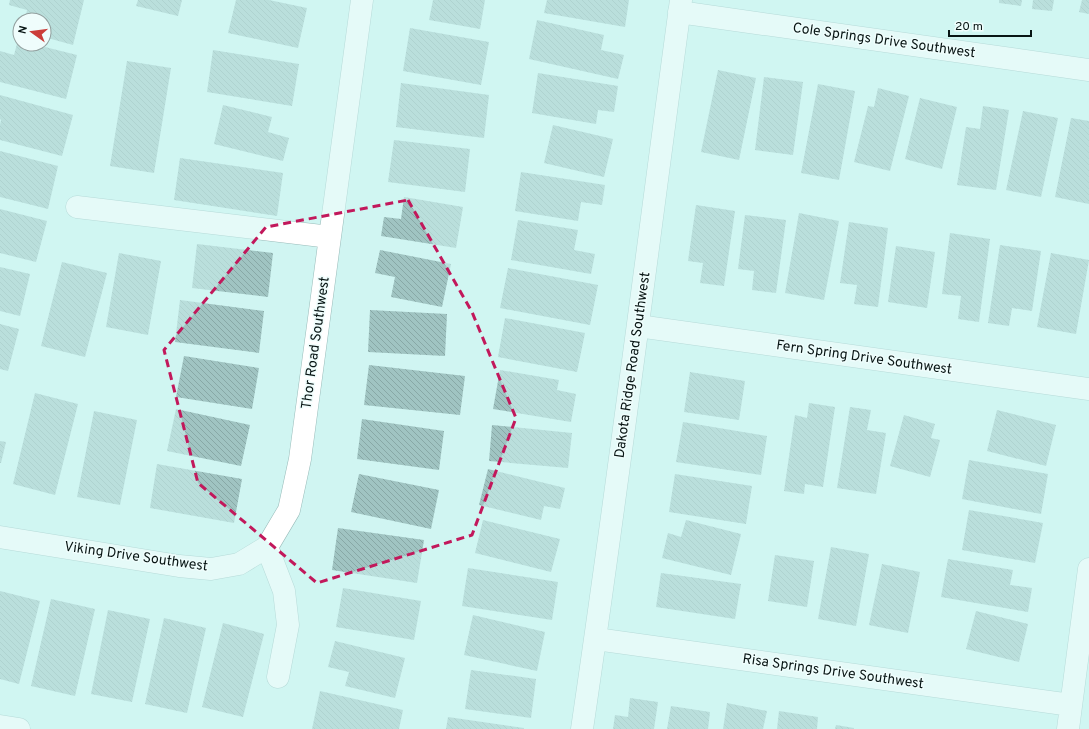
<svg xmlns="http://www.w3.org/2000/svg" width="1089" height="729" font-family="Overpass,sans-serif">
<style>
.building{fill:url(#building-back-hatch)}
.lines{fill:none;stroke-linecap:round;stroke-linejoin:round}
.minor-casing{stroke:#98bbb9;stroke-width:23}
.minor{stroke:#fff;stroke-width:22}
.marked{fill:none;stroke:#c2185b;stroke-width:3;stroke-dasharray:8 5;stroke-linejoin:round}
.labels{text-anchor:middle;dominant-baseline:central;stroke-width:3;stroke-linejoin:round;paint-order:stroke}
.street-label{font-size:14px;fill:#081514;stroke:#effdfc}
</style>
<defs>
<pattern id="building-back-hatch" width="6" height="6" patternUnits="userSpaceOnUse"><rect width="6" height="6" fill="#a0c4c2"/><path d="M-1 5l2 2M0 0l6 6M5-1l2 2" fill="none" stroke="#88a8a6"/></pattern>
</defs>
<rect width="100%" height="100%" fill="#d0f5f2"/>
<path class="building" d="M10,0h74l-11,45 -29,-8v-17h-19l2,-10 -18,-5z
M138,0h44l-4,16 -42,-10z
M236,0h33l38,8 -9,40 -70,-15z
M433,0h52l-5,29 -51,-9z
M547,0h82l-4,27 -81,-14z
M999,0h23l-1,6 -22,-3z
M1033,0h21l-2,11 -20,-2z
M1082,0h7v14l-10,-2z
M537,20l67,15 -3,15 23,5 -6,24 -89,-20z
M410,28l79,14 -8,43 -78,-14z
M18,40l2,1v3h13l44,11 -11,44 -66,-17v-31l14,4z
M213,50l86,14 -7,42 -85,-14z
M127,61l44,7 -17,105 -44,-7z
M718,70l38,8 -17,82 -38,-8z
M538,73l80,13 -4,26 -16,-2 -2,14 -64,-11z
M764,77l39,5 -10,73 -38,-5z
M401,83l88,12 -5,43 -88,-11z
M818,84l37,7 -16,89 -38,-7z
M878,88l31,8 -19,75 -36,-9 14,-56 6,1z
M0,95l73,20 -11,41 -62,-16v-15l1,-5 -1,-1z
M920,98l37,9 -15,62 -37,-10z
M223,105l49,12 -4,15 21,6 -6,23 -69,-17z
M983,106l26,4 -13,80 -39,-5 9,-58 14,2z
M1023,111l35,7 -17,79 -35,-7z
M1071,118l18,3v83l-34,-7z
M553,125l60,14 -9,38 -60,-14z
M394,140l76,9 -5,43 -77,-10z
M0,151l58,15 -10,43 -48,-12z
M180,158l103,15 -6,43 -103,-16z
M521,172l84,13 -3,20 -21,-3 -3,19 -63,-10z
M404,197l59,10 -7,41 -75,-12 3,-19 17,2z
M696,205l39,6 -11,75 -24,-3 3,-20 -15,-2z
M0,209l47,12 -11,41 -36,-9z
M799,213l40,8 -15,79 -39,-7z
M745,215l41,5 -10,73 -24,-3 2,-19 -16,-2z
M518,220l60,10 -4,20 21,4 -4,20 -80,-14z
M849,222l39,6 -10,79 -24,-3 3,-19 -17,-2z
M950,233l40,6 -11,83 -21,-3 3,-23 -19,-2z
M197,244l76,9 -5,44 -76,-9z
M1000,245l41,6 -9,60 -20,-3 -3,18 -21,-3z
M896,246l39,6 -8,56 -39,-6z
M380,250l71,14 -9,43 -51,-10 4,-20 -20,-4z
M119,253l42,8 -13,74 -42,-8z
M1051,253l38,7 -13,74 -39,-7z
M62,262l45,11 -22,84 -44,-11z
M0,267l30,7 -10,42 -20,-5z
M508,268l90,17 -8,40 -90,-17z
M180,300l84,11 -5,42 -84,-11z
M370,310l77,4 -2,42 -77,-4z
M505,318l80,15 -8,39 -79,-15z
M0,324l19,5 -11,42 -8,-2z
M184,356l75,12 -7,41 -76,-12z
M369,365l96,11 -5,39 -96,-10z
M500,370l59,10 -2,10 19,4 -5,28 -78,-13z
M690,372l55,9 -6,39 -55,-8z
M35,393l43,11 -23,91 -42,-11z
M809,403l26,4 -12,80 -18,-3 -1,10 -20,-3 11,-76 12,3z
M850,407l21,3 -4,20 19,3 -10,61 -39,-6z
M176,409l74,16 -9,41 -74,-15z
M997,410l59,15 -10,41 -59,-15z
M94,411l43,9 -17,85 -43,-8z
M904,415l31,9 -4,14 9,2 -10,37 -40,-11z
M362,419l82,12 -5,39 -82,-11z
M683,422l84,14 -6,39 -85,-13z
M492,425l80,8 -4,35 -79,-7z
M0,441l6,1 -5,21h-1z
M969,460l79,14 -7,40 -79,-15z
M157,464l85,15 -8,44 -84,-15z
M488,469l77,19 -5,21 -16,-3 -3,14 -62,-15z
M359,474l80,16 -8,39 -80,-17z
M675,474l77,12 -6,38 -77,-12z
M969,510l74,13 -8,40 -73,-13z
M483,520l77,19 -9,33 -76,-19z
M686,520l55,14 -10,41 -69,-17 6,-25 13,4z
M338,528l86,12 -7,43 -85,-13z
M831,547l38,7 -13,72 -38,-7z
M775,555l39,6 -7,46 -39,-6z
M948,559l65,11 -3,15 22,3 -4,24 -87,-15z
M882,564l38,8 -12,61 -39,-8z
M468,568l90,14 -6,38 -90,-14z
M661,573l80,11 -6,35 -79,-12z
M343,588l78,13 -7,39 -78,-13z
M0,591l40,10 -21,83 -19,-5z
M51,599l44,10 -20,87 -44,-10z
M108,610l42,9 -18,83 -41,-8z
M976,611l52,13 -9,38 -53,-13z
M473,615l72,17 -8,39 -73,-16z
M164,618l42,10 -19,85 -42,-9z
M223,623l41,11 -21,83 -41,-10z
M335,641l70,17 -10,40 -50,-12 4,-14 -21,-5z
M471,670l65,9 -5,39 -66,-9z
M320,691l83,19 -4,19h-87z
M630,698l28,4 -4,27h-41l2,-14 13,2z
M727,703l40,8 -4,18h-40z
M671,706l39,6 -2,17h-41z
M779,711l39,6 -1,12h-40z
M448,717l76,11v1h-78z
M836,725l18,3v1h-19z"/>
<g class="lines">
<defs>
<path id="minor" d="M679,12l410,58
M77,207l253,30
M638,326l451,63
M0,537l179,29 32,3 28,-5 28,-17
M596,639l475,66
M278,677l10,-52 -4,-34 -17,-44 22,-37 11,-51 62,-459
M0,726l19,3
M582,729c36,-243 66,-486 99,-729
M1068,729l21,-160"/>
</defs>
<use href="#minor" class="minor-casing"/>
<use href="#minor" class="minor"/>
</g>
<path d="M0 0H1089V729H0ZM408,200l64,112 44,106 -44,117 -155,48 -119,-100 -34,-133 102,-123z" fill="#d0f5f2" fill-opacity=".55" fill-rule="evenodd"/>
<path class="marked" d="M408,200l64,112 44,106 -44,117 -155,48 -119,-100 -34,-133 102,-123z"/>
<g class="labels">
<g class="street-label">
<text transform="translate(884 41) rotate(8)">Cole Springs Drive Southwest</text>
<text transform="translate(316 343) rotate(-82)">Thor Road Southwest</text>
<text transform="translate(864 358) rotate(8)">Fern Spring Drive Southwest</text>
<text transform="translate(633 365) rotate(-82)">Dakota Ridge Road Southwest</text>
<text transform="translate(136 557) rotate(8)">Viking Drive Southwest</text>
<text transform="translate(833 672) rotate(8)">Risa Springs Drive Southwest</text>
</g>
</g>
<g transform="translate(32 32) rotate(284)"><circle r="19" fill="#effdfc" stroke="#93a09f"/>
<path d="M0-3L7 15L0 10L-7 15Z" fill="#cb3d39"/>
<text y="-6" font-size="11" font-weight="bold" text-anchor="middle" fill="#081514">N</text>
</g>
<path d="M949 30v6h82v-6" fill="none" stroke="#081514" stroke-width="2"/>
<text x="955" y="30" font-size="12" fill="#081514" stroke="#effdfc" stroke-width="3" paint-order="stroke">20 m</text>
</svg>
